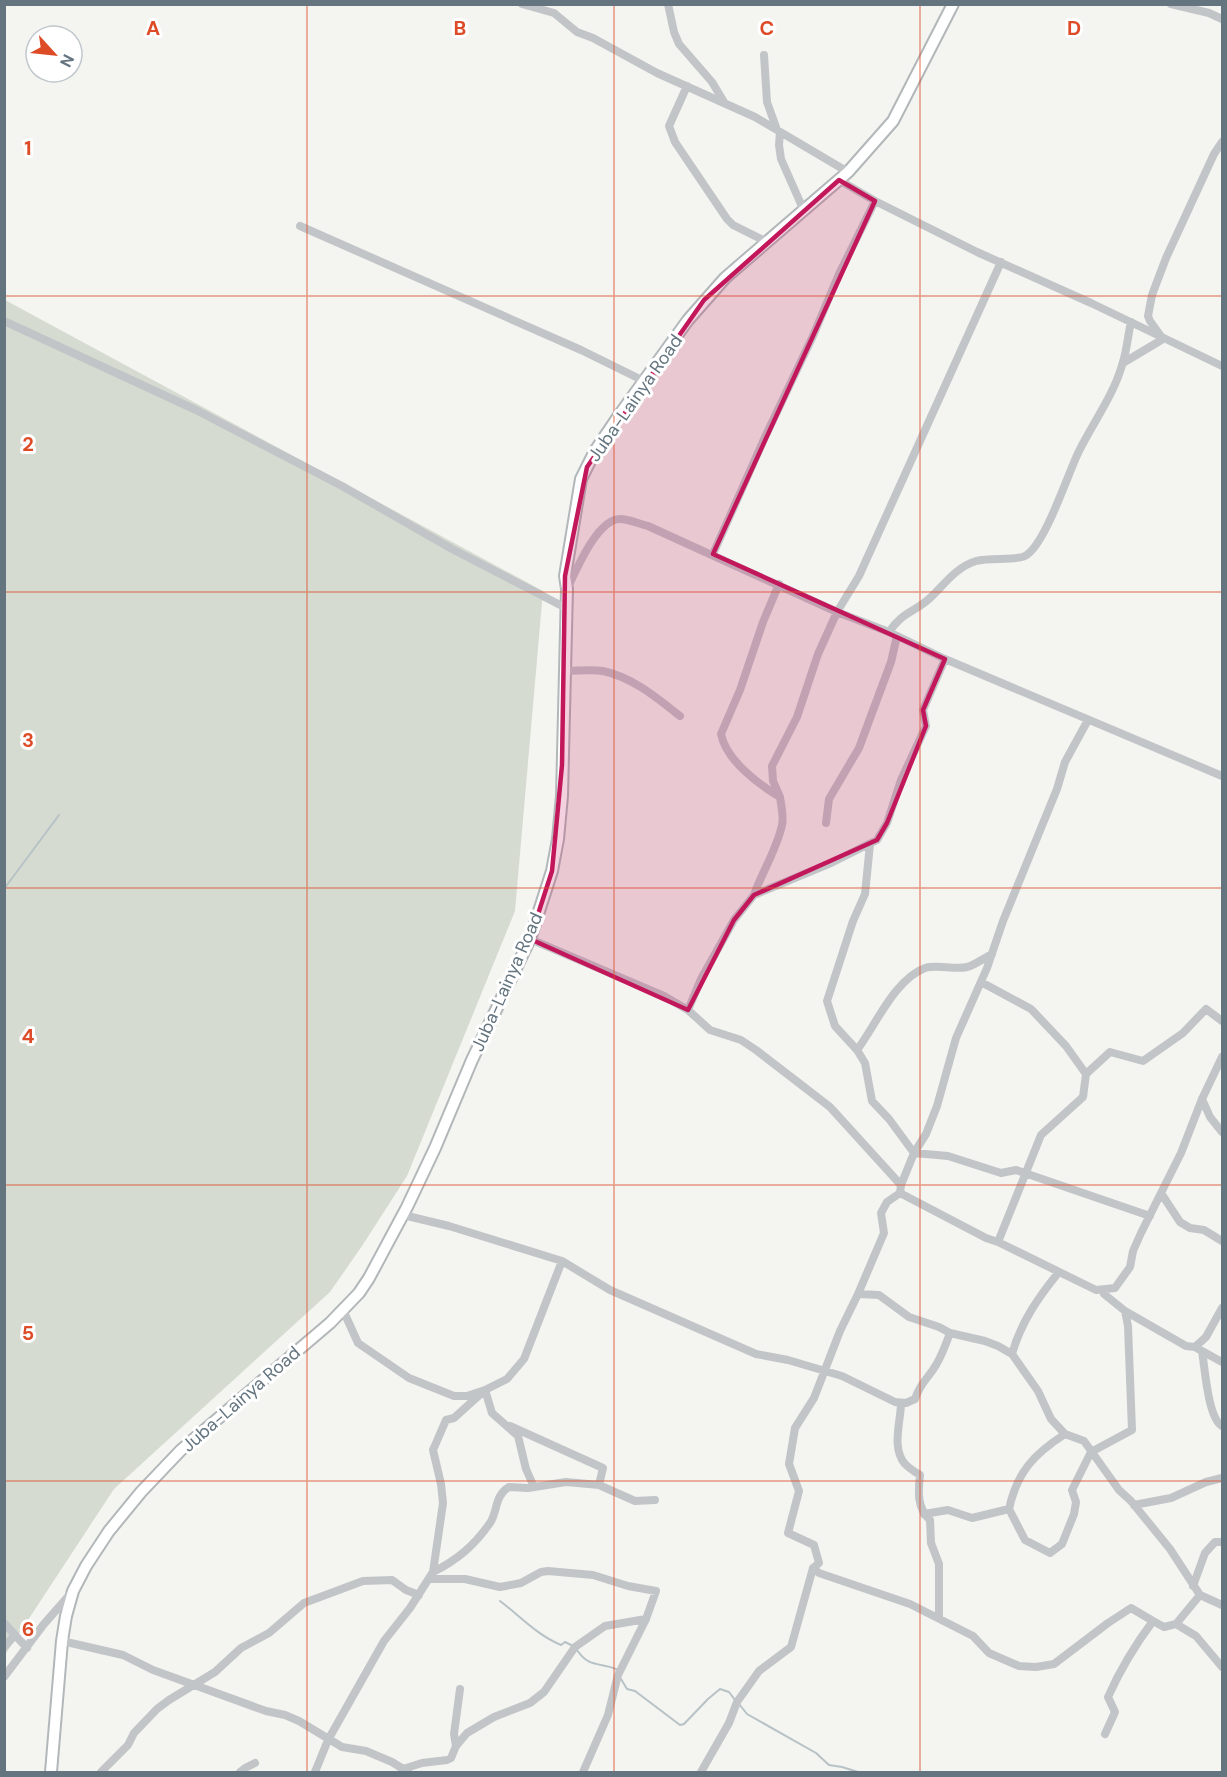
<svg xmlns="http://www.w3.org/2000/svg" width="1227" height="1777" font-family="'DM Sans',sans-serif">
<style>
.green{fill:#d5dbd1}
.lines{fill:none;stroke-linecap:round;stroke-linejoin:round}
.stream{stroke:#b7c2c6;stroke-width:2}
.major-casing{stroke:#b2b7ba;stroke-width:14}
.minor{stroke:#c2c5c8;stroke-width:8}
.major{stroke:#fff;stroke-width:10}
.marked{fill:#c2185b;fill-opacity:0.2;stroke:#c2185b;stroke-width:4.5;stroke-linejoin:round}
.grid{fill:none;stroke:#dd4b27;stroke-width:1.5;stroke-opacity:0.55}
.labels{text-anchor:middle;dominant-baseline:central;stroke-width:6;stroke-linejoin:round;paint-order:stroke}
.street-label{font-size:18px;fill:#647580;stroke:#fff}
.grid-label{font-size:20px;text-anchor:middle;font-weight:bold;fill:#dd4b27;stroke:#fff;stroke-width:6;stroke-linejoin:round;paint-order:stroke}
</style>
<rect width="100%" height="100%" fill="#f4f4f0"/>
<path class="green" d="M5,300l538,291 -28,320 -108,265 -45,70 -32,46 -216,197 -109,166z"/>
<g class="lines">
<path class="stream" d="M4,889l55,-74
M500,1601c20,15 37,34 61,44l4,-3 8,4
M577,1650c12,18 22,12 39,19l1,2
M621,1679l6,10 8,2 45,34 4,-1 24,-25 12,-10 9,3 6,8
M739,1704l8,10 69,39 13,12 13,2 16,5"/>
<defs>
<path id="major" d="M51,1772l11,-131 4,-25 7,-25 13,-25 23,-35 32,-39 40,-42 149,-127 29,-30 10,-15 38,-71 28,-59 37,-88 58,-121 22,-68 6,-32 4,-43 5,-207 -2,-13 16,-97 14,-28 25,-37 68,-94 37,-42 123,-106 45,-51 60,-117"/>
</defs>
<use href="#major" class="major-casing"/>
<path class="minor" d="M522,4l32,9 23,19 16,6 64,35 98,44 93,55
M668,4l6,28 5,12 33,38 12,20
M1171,4l38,9 13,6
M764,55l3,47 10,28
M687,86l-18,40 6,16 52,77 6,6 34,17
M780,132l-1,13 2,14 23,52
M839,180l36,21 102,51 114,51 131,63
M300,226l281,124 63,31
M4,321l192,89 146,76 110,63 114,59
M1123,363l40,-24 -13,-18 -2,-5 4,-21 14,-37 48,-104 8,-12
M713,554l52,-117 48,-101 26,-62 36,-73
M567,589c9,-18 30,-70 53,-70 9,0 19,5 28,7l189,86 52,20 56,27 277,117
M889,632c13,-20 26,-20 41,-34 14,-13 26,-31 46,-37 14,-4 39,0 49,-5 20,-10 43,-83 54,-105 15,-30 35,-56 44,-89 4,-13 5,-27 8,-40
M565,671c12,0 26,-2 38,0 29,6 54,27 77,45
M1088,720l-23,42 -8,27 -54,132 -16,47 -31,70 -19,68 -11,28 -12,19 -13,32 -1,8 86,45 12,4 98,48 19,-2 15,-21 3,-16 8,-18 40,-80 21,-54 20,-42
M780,797l-7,-16 -1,-15 25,-49 21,-63 19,-42 22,-36 142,-314
M826,823l3,-24 30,-51 32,-86 6,-26
M870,844l-5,50 -12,27 -26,80 8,25 22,24 8,13 7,38 17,18 25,34 34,3 53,17 15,-3 134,46
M754,895c8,-23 23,-46 28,-70 2,-9 -1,-20 -2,-28 -22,-13 -54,-37 -59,-63l19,-44 23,-68 16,-38
M530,939l134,57 24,14 13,-31 33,-59 20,-25 77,-32 46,-23 10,-17 14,-43 25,-54 -3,-16 22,-51
M981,982l50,27 35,37 20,28
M688,1010l22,20 31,10 15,10 74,57 70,77
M857,1050c19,-25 37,-70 68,-82 12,-4 29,2 42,-1 8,-2 17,-9 25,-13
M1202,1099l8,18 12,15
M1161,1193l19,29 10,6 14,2 18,11
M403,1215l46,11 113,35 48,29 146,64 32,6 54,16 53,26 11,1 9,-4c6,-18 13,-20 21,-34 6,-10 10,-21 14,-32l35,8 13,5 14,8 26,37 13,28 14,15 19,7 35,49 12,11 39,48 30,46 -24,29 20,12 26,31
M998,1242l43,-107 42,-38 3,-23 24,-22 33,9 40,-28 23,-24 16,12
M858,1294l26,-61 -3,-20 6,-11 13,-9
M343,1310l15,33 51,35 45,18h13l18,-6 7,23 26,23 8,33 8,18
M1125,1311l61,35 9,1 11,-10 16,-29
M950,1333l-11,-6 -30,-10 -30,-22 -21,-1 -18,37 -26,67 -19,30 -6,36 10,27 -11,42 26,12 5,18 -6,5 6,5 91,31 63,32 16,17 30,13 17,1 18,-3 54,-41 23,-15 22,13
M1195,1347l7,4c3,18 6,67 20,75
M1202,1351l20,11
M1012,1354c9,-32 26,-56 46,-81
M901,1403c0,18 -10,45 4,61 4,4 10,8 15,11 -2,17 -3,33 10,45l1,23 8,21v54
M510,1426l93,42 -4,17
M1134,1505l37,-7 35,-16 16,-4
M1009,1509c8,-37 25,-55 56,-75
M924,1514l24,-4 24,8 37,-9 16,31 25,13 12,-9 12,-30 2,-12 -4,-12 19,-38 41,-22 -4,-104 -3,-15 -21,-17 -2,-4
M433,1572c24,-12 41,-26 57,-49 8,-12 4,-27 19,-36l19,1 38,-6 33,3 36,16 20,-1
M430,1579h35l35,8 21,-4 20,-11 7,-1 45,4 35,11 28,5 -10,28 -28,56 -10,40 -25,57
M1193,1586l12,-33 10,-11h7
M1200,1595l22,10
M4,1623l23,25
M62,1641l61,14 30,15 113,41 19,4 14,6 43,26 24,4 26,11 16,10
M4,1647l11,-12
M4,1677l40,-53 29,-33
M1105,1734l10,-22 -7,-15c12,-27 27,-52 45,-76l11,6 12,-3
M456,1746l-2,-12 6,-45
M403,1769l19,-6 25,-3 4,-2 5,-12 11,-13 27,-16 36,-14 14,-11 31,-45 30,-21 41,-7
M101,1772l27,-27 6,-12 23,-24 12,-9 46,-28 26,-24 28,-15 35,-30 59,-22 29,-1 14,10 13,5
M240,1772l5,-4 10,-5
M315,1772l13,-32 56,-99 26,-33 23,-36 10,-69 -2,-19 -8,-34 13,-30 8,-2 31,-28 22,-11 17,-20 38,-98
M701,1772l28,-49 8,-21 22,-31 32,-24 22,-79"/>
<use href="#major" class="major"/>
</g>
<path class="marked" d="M839,180l36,21 -162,353 232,105 -22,51 3,16 -39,97 -10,17 -123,55 -20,25 -46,90 -158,-71 22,-68 10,-106 3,-189 22,-109 117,-167z"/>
<path class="grid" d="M307,4v1768M614,4v1768M920,4v1768M4,296h1218M4,592h1218M4,888h1218M4,1185h1218M4,1481h1218"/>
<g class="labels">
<g class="street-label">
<text transform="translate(635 398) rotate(-55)">Juba-Lainya Road</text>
<text transform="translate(507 982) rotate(-66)">Juba-Lainya Road</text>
<text transform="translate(241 1399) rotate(-41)">Juba-Lainya Road</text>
</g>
</g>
<g class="grid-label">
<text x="153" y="35">A</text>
<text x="460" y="35">B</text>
<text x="767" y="35">C</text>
<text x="1074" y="35">D</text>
<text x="28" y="155">1</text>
<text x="28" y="451">2</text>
<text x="28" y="747">3</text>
<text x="28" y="1043">4</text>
<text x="28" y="1340">5</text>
<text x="28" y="1636">6</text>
</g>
<rect width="1227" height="1777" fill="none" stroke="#647580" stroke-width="12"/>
<g transform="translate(54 54) rotate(117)"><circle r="28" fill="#ffffff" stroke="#c1c8cc" stroke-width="1.5"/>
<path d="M0-4.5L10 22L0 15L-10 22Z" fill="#dd4b27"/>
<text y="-9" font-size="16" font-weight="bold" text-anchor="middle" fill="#647580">N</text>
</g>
</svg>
